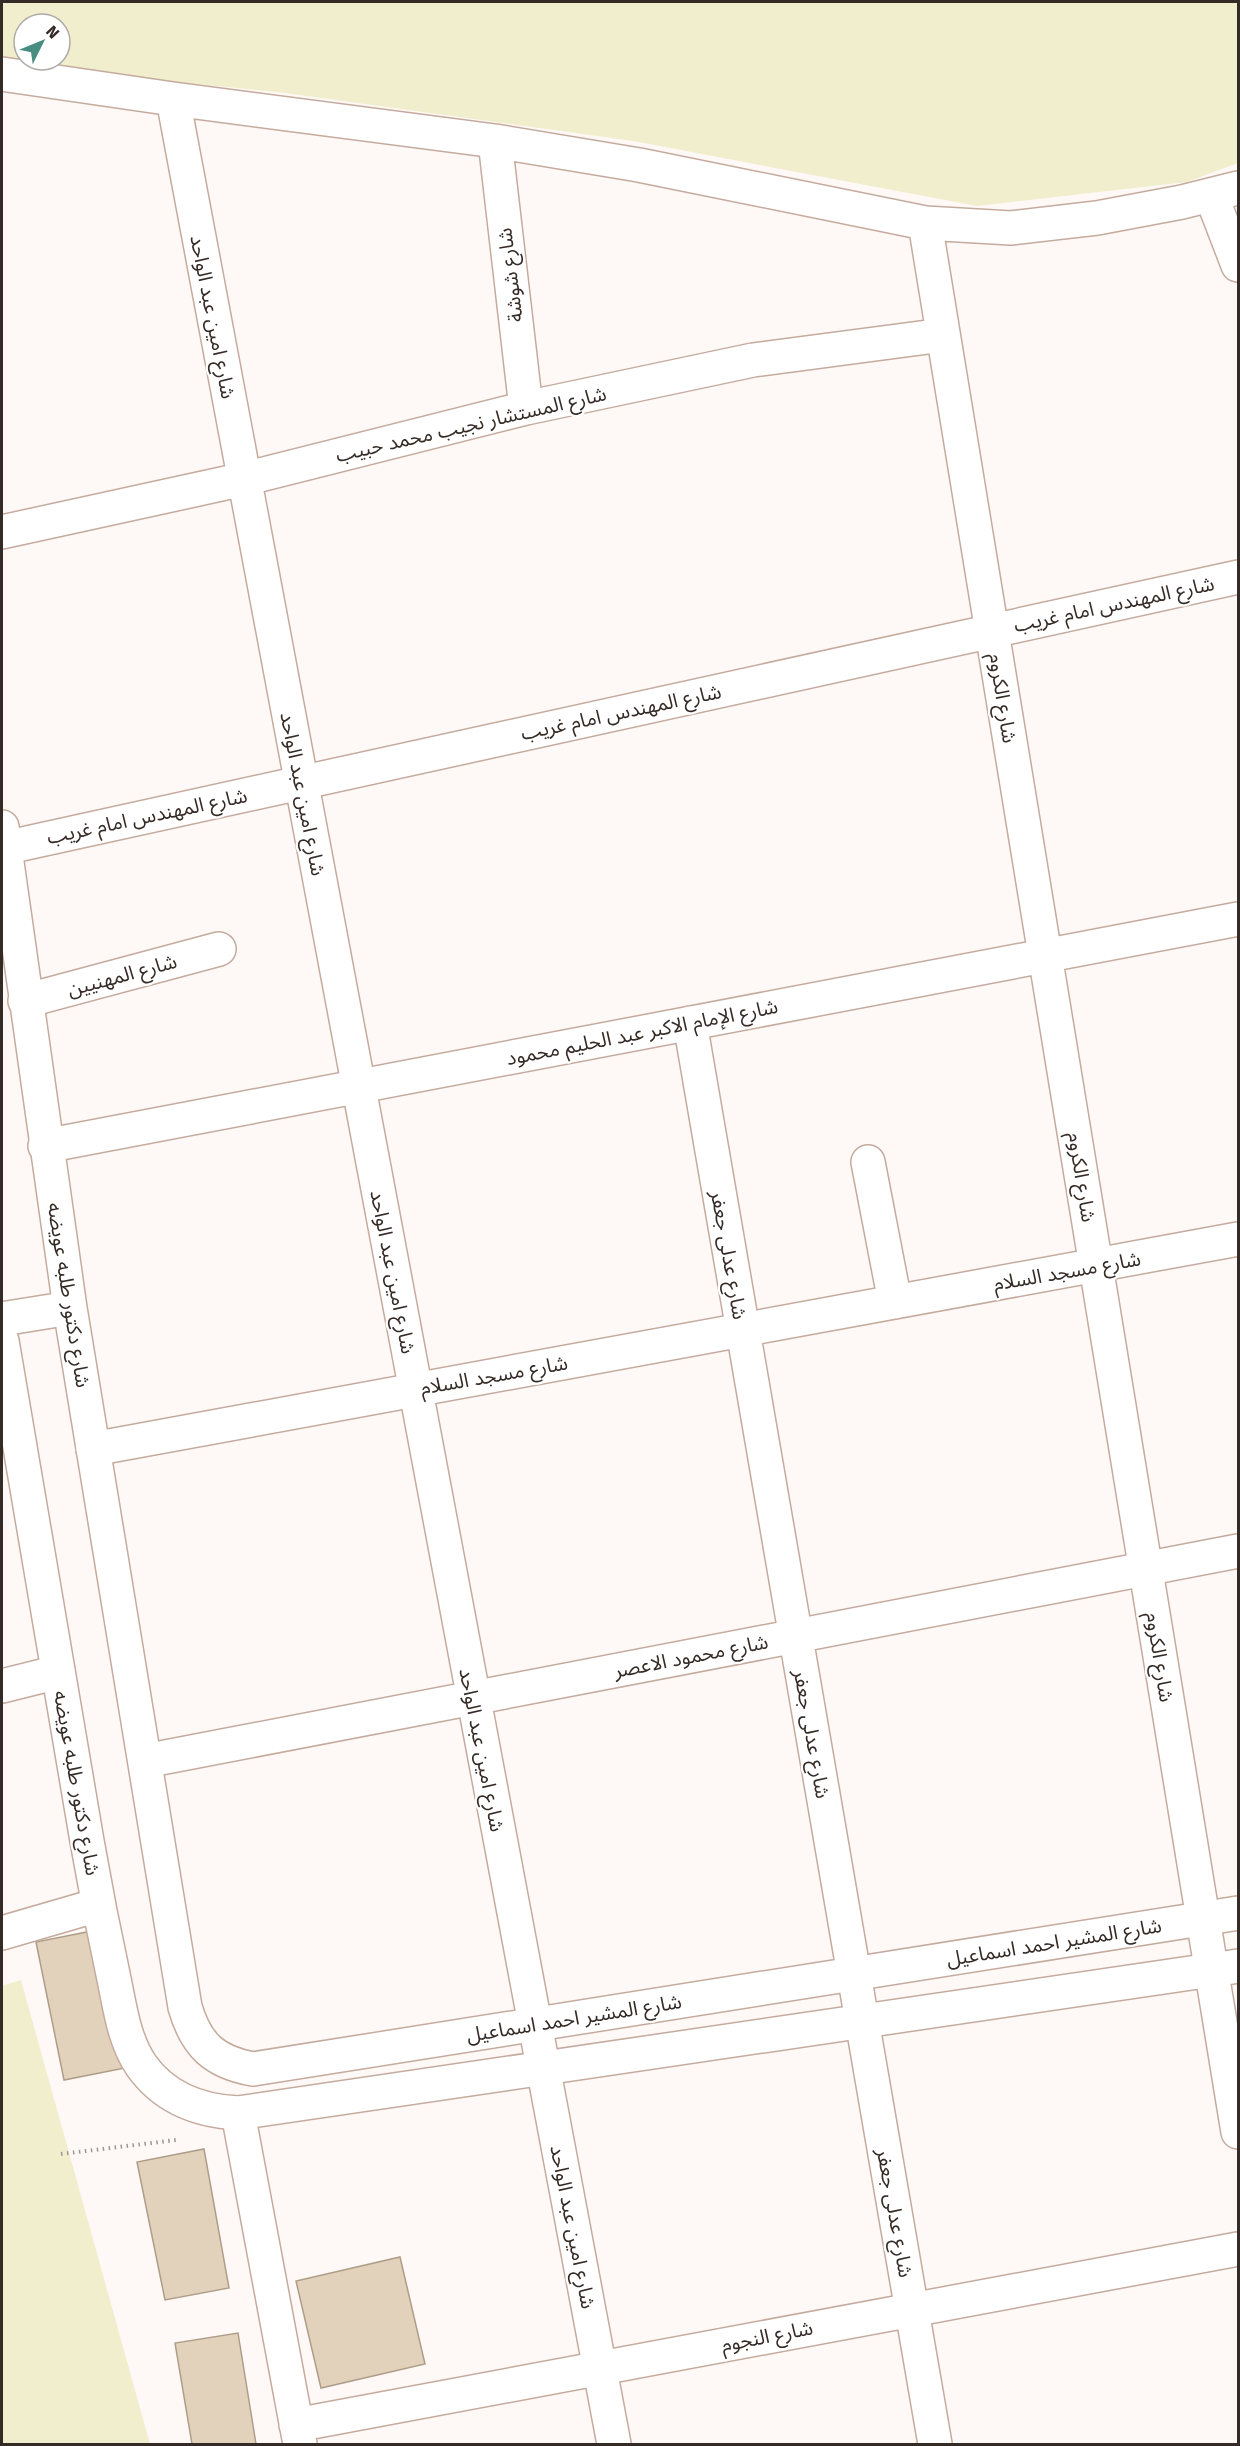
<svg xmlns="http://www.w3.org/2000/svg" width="1240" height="2446" font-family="'Fira Sans','Noto Sans Arabic',sans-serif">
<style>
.green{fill:#f1eece;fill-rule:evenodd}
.building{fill:#e2d1bb;stroke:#ae9e89;stroke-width:1.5}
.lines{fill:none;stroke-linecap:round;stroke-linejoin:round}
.minor-casing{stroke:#c5ab9e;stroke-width:36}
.tertiary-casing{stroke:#c5ab9e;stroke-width:36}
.path{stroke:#9e9693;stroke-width:4;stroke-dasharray:1.5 4.5;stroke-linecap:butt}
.minor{stroke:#fff;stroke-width:33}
.tertiary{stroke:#fff;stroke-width:33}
.labels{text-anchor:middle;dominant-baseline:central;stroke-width:4.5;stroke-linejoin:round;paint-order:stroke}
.street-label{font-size:20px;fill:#352b26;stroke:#fff}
</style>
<rect width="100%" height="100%" fill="#fef8f6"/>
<path class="green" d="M2,2h1236v161l-51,19 -210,24 -344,-65 -348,-48 -283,-29zM24,24h36v36h-36z
M21,1980l129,464h-148v-458z"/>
<path class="building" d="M102,1929l28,138 -66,13 -28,-138z
M204,2149l25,139 -64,12 -28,-138z
M400,2257l25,107 -104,24 -25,-107z
M238,2333l18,111h-64l-17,-101z"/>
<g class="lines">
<defs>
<path id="minor" d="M2,74l171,25 322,42 144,24 286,58 86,5 86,-10 85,-16 56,-14
M173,99l441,2345
M495,141l31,267
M1211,195l27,70
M925,223l313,1909
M2,532l242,-53 282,-71 227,-48 190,-25
M4,848l1234,-271
M25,1001l194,-52
M690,1023l245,1421
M45,1146l1193,-227
M868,1162l27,140
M93,1449l1145,-210
M2,1686l56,-14
M145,1761l1093,-210
M2,1933l96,-28
M238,2113l62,331
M296,2425l942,-176"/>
<path id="tertiary" d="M2,827l68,481 115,699c11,38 29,55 68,62l985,-156
M2,1319l68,-11
M2,1341c28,167 56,334 85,500 8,46 17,92 27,138 6,29 10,61 27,86 23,33 58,46 97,48l1000,-147"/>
</defs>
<use href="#minor" class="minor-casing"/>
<use href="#tertiary" class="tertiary-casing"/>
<path class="path" d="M61,2154l115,-14"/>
<use href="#minor" class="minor"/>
<use href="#tertiary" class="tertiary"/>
</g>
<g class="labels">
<g class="street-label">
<text transform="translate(510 275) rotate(-97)">شارع شوشة</text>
<text transform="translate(213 317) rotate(79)">شارع امين عبد الواحد</text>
<text transform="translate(471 424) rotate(-13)">شارع المستشار نجيب محمد حبيب</text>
<text transform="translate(1114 604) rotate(-12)">شارع المهندس امام غريب</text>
<text transform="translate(1003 698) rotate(81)">شارع الكروم</text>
<text transform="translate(621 712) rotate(-12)">شارع المهندس امام غريب</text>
<text transform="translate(303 794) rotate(79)">شارع امين عبد الواحد</text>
<text transform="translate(147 816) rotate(-12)">شارع المهندس امام غريب</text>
<text transform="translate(122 975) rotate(-15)">شارع المهنيين</text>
<text transform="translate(642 1032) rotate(-11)">شارع الإمام الاكبر عبد الحليم محمود</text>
<text transform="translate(1082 1177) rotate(81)">شارع الكروم</text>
<text transform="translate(729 1255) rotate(80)">شارع عدلى جعفر</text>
<text transform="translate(1067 1271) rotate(-10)">شارع مسجد السلام</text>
<text transform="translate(393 1272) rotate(79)">شارع امين عبد الواحد</text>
<text transform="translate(69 1295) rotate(81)">شارع دكتور طلبه عويضه</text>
<text transform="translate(494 1375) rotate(-10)">شارع مسجد السلام</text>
<text transform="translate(691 1656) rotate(-11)">شارع محمود الاعصر</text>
<text transform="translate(1160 1657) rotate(81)">شارع الكروم</text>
<text transform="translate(812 1734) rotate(80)">شارع عدلى جعفر</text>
<text transform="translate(482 1750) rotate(79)">شارع امين عبد الواحد</text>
<text transform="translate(77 1783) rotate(80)">شارع دكتور طلبه عويضه</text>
<text transform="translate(1054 1942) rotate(-9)">شارع المشير احمد اسماعيل</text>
<text transform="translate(574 2018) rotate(-9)">شارع المشير احمد اسماعيل</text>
<text transform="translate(895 2213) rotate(80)">شارع عدلى جعفر</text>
<text transform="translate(573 2227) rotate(79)">شارع امين عبد الواحد</text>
<text transform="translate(767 2336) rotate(-11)">شارع النجوم</text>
</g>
</g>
<rect width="1240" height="2446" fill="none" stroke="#352b26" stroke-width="6"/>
<g transform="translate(42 42) rotate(47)"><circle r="28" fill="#ffffff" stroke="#aeaaa8" stroke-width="1.5"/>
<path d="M0-4.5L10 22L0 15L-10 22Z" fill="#488d82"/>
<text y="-9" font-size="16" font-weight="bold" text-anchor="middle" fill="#352b26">N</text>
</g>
</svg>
